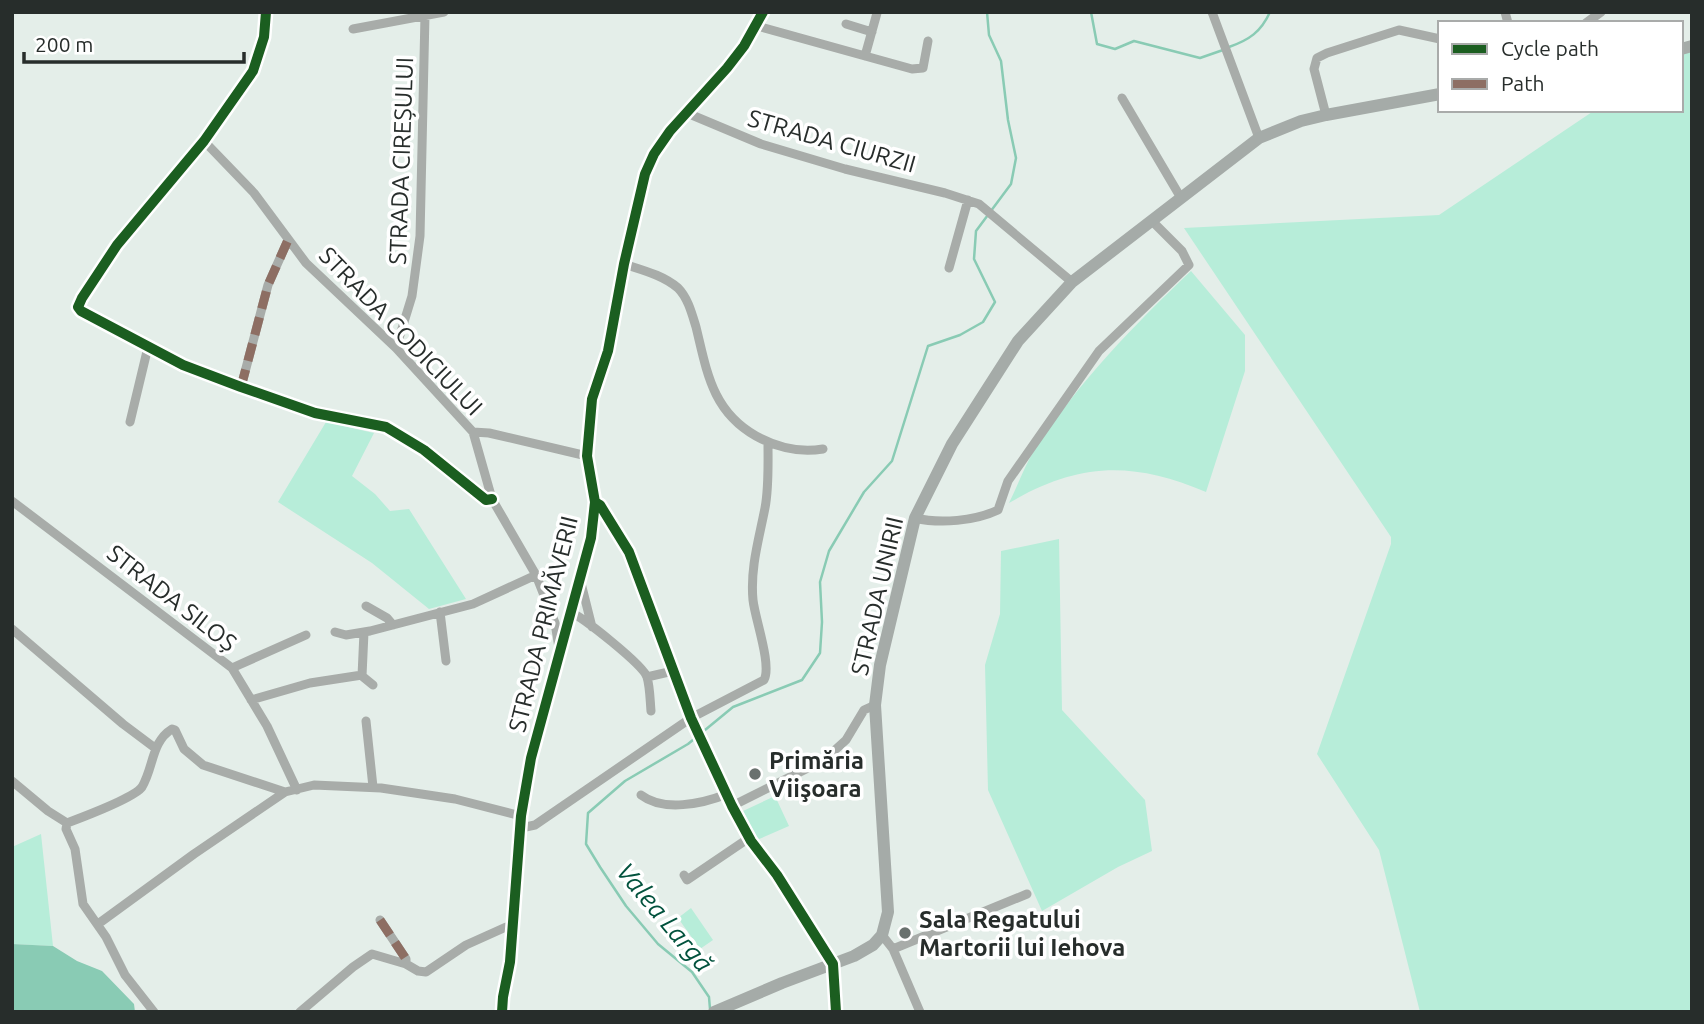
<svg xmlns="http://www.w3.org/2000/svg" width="1704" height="1024" font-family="Ubuntu,sans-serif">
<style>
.green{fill:#b7edd9}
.water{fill:#89cbb4}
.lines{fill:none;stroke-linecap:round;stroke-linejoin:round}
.stream{stroke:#89cbb4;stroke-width:2.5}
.minor{stroke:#a8aca9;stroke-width:9}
.secondary{stroke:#a5aba8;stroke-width:12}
.quiet{stroke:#8d6e63;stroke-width:9;stroke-dasharray:18 9;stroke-linecap:butt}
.cycleway-casing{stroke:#fff;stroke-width:15}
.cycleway{stroke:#1b5e20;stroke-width:10}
.poi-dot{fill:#69716e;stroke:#fff;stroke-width:2.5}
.labels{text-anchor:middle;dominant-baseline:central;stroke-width:7;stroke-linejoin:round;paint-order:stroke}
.street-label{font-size:24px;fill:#272d2b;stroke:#fff}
.poi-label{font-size:24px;font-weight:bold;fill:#272d2b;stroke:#fff;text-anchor:start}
.water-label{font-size:26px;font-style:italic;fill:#02523d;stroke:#fff}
</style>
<rect width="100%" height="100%" fill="#e4eee9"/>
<path class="green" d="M1692,45v967h-272l-41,-162 -62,-96 74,-210v-7l-207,-309 255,-13 156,-105h86v-58z
M1191,271l54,64v36l-39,121c-74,-31 -127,-30 -197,11 9,-18 16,-38 26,-54 44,-67 98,-123 156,-178z
M326,422l48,11 -22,43 23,18 15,17 19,-2 57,90 -37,10 -57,-46 -94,-61z
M1059,539l3,171 83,90 7,51 -34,16 -76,44 -54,-121 -3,-125 15,-51 1,-63z
M775,796l14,30 -32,14 -14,-29z
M41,834l12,112 -41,-2v-97z
M691,908l22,32 -13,9 -22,-31z"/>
<path class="water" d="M12,944l41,2 24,15 25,10 32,33 1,8 -123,-2z"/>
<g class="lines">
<path class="stream" d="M1091,12l6,32 18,5 19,-8 66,17 23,-8
M1229,47c20,-7 32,-15 41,-35
M710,1009l-1,-12 -17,-25 -34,-28 -32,-38 -26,-39 -14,-23 2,-31 37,-32 63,-37 45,-37 69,-27 18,-27 2,-31 -2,-40 9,-31 35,-59 28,-31 36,-115 32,-11 23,-13 12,-20 -21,-43 2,-28 35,-47 5,-26 -8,-38 -7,-59 -12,-26 -2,-23"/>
<path class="minor" d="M266,12l-2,25 -11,34 -49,70 -87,104 -35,53 -4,9 3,4 102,54 58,22 74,26 71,14 38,23 62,50 6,-1
M1212,12l47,126
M1505,12l3,11
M1586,23l15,-11
M846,24l26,8
M757,26l155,43 11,-1 5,-27
M353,29l91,-17
M865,56l12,-43
M1122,98l59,100
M687,113l74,31 84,25 100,24 34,11 93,78
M1326,115l-12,-46 3,-11 10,-5 72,-23 41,9
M204,141l50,52 52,70 90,85 77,84 19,67 44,76 19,48 4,25
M624,264c18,6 39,11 54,24 10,10 14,26 18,39 11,45 16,84 60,109 20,11 44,17 67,13
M949,268l19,-68
M396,348l16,-52 8,-60 5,-221
M241,387l27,-102 20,-45
M130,422l18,-75
M473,432l16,1 98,23
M12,501l220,167 35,58 30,64
M595,502l5,3 29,47 62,166 41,88 19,35 26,34 56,89 3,48
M915,518c25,6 60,3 83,-8l10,-29 91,-130 90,-86 -7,-14 -30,-30
M580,579l12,48
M366,606l21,12 6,7
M440,612l6,49
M570,612c13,5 73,53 77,65 3,10 3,23 4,34
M12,629l111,95 32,24
M335,632l11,3 24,-4 103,-27 63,-29
M364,632l-2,44 11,9
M232,668l74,-33
M647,677l26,-6
M251,700l59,-17 52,-8
M366,721l7,66
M12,781l36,30 19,12
M641,795c22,17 61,9 86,-1
M732,806l92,-46 22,-20 18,-30 11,-5
M67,823c16,-6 67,-25 75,-36 12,-20 9,-45 30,-58l3,1 9,19 19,16 82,27 29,-7 67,3 74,11 66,17
M67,823l-1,6 9,20 8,55 23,33 19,38 29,37
M521,828l14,-3 156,-107 73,-38c8,-15 -9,-61 -11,-80 -3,-32 6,-61 12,-92 4,-21 3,-44 3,-65
M684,875l3,5 62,-42
M380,920l26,39v5
M98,924l96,-70 91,-62
M882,935l11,14 27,63
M893,949l134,-55
M300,1012l53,-45 19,-13 34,10 12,7 8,1 40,-27 40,-18h6
M502,1012l1,-15 7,-35 11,-146 10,-58 60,-220 4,-36 -8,-46 5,-57 16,-48 16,-87 21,-90 9,-20 16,-23 57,-63 17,-22 19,-34"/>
<path class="secondary" d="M1681,49l11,-3
M714,1012l68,-29 72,-27 19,-11 9,-10 6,-23 -13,-207 5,-40 35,-147 37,-74 66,-103 54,-59 187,-144 42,-17 25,-6 114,-21"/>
<path class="quiet" d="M241,387l27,-102 20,-45
M380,920l26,39v5"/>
<defs>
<path id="cycleway" d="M266,12l-2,25 -11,34 -49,70 -87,104 -35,53 -4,9 3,4 102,54 58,22 74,26 71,14 38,23 62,50 6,-1
M595,502l5,3 29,47 62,166 41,88 19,35 26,34 56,89 3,48
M502,1012l1,-15 7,-35 11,-146 10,-58 60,-220 4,-36 -8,-46 5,-57 16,-48 16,-87 21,-90 9,-20 16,-23 57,-63 17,-22 19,-34"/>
</defs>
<use href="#cycleway" class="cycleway-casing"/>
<use href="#cycleway" class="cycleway"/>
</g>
<g class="poi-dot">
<circle cx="755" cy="774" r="7"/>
<circle cx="905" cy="933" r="7"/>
</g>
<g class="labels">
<g class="street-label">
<text transform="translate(832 141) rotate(16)">STRADA CIURZII</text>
<text transform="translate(401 161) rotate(-88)">STRADA CIREȘULUI</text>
<text transform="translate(401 331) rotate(46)">STRADA CODICIULUI</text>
<text transform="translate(877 596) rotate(-77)">STRADA UNIRII</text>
<text transform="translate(172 598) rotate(38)">STRADA SILOȘ</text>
<text transform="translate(543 624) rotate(-76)">STRADA PRIMĂVERII</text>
</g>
<g class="poi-label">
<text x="769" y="760">Primăria<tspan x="769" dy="28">Viişoara</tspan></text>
<text x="919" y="919">Sala Regatului<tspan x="919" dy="28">Martorii lui Iehova</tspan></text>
</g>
<g class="water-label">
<text transform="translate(665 917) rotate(50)">Valea Largă</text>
</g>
</g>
<rect width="1704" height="1024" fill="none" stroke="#272d2b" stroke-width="28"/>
<rect x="1438" y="21" width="245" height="91" fill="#ffffff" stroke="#a9abaa" stroke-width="2"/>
<rect x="1452" y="44" width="35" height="10" fill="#1b5e20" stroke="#a9abaa" stroke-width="2"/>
<text x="1501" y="56" font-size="21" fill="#272d2b">Cycle path</text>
<rect x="1452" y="79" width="35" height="10" fill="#8d6e63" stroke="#a9abaa" stroke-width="2"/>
<text x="1501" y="91" font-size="21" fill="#272d2b">Path</text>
<path d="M24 52v10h220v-10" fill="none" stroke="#272d2b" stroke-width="3.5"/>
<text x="35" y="52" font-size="21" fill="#272d2b" stroke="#ffffff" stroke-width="5" paint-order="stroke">200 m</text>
</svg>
